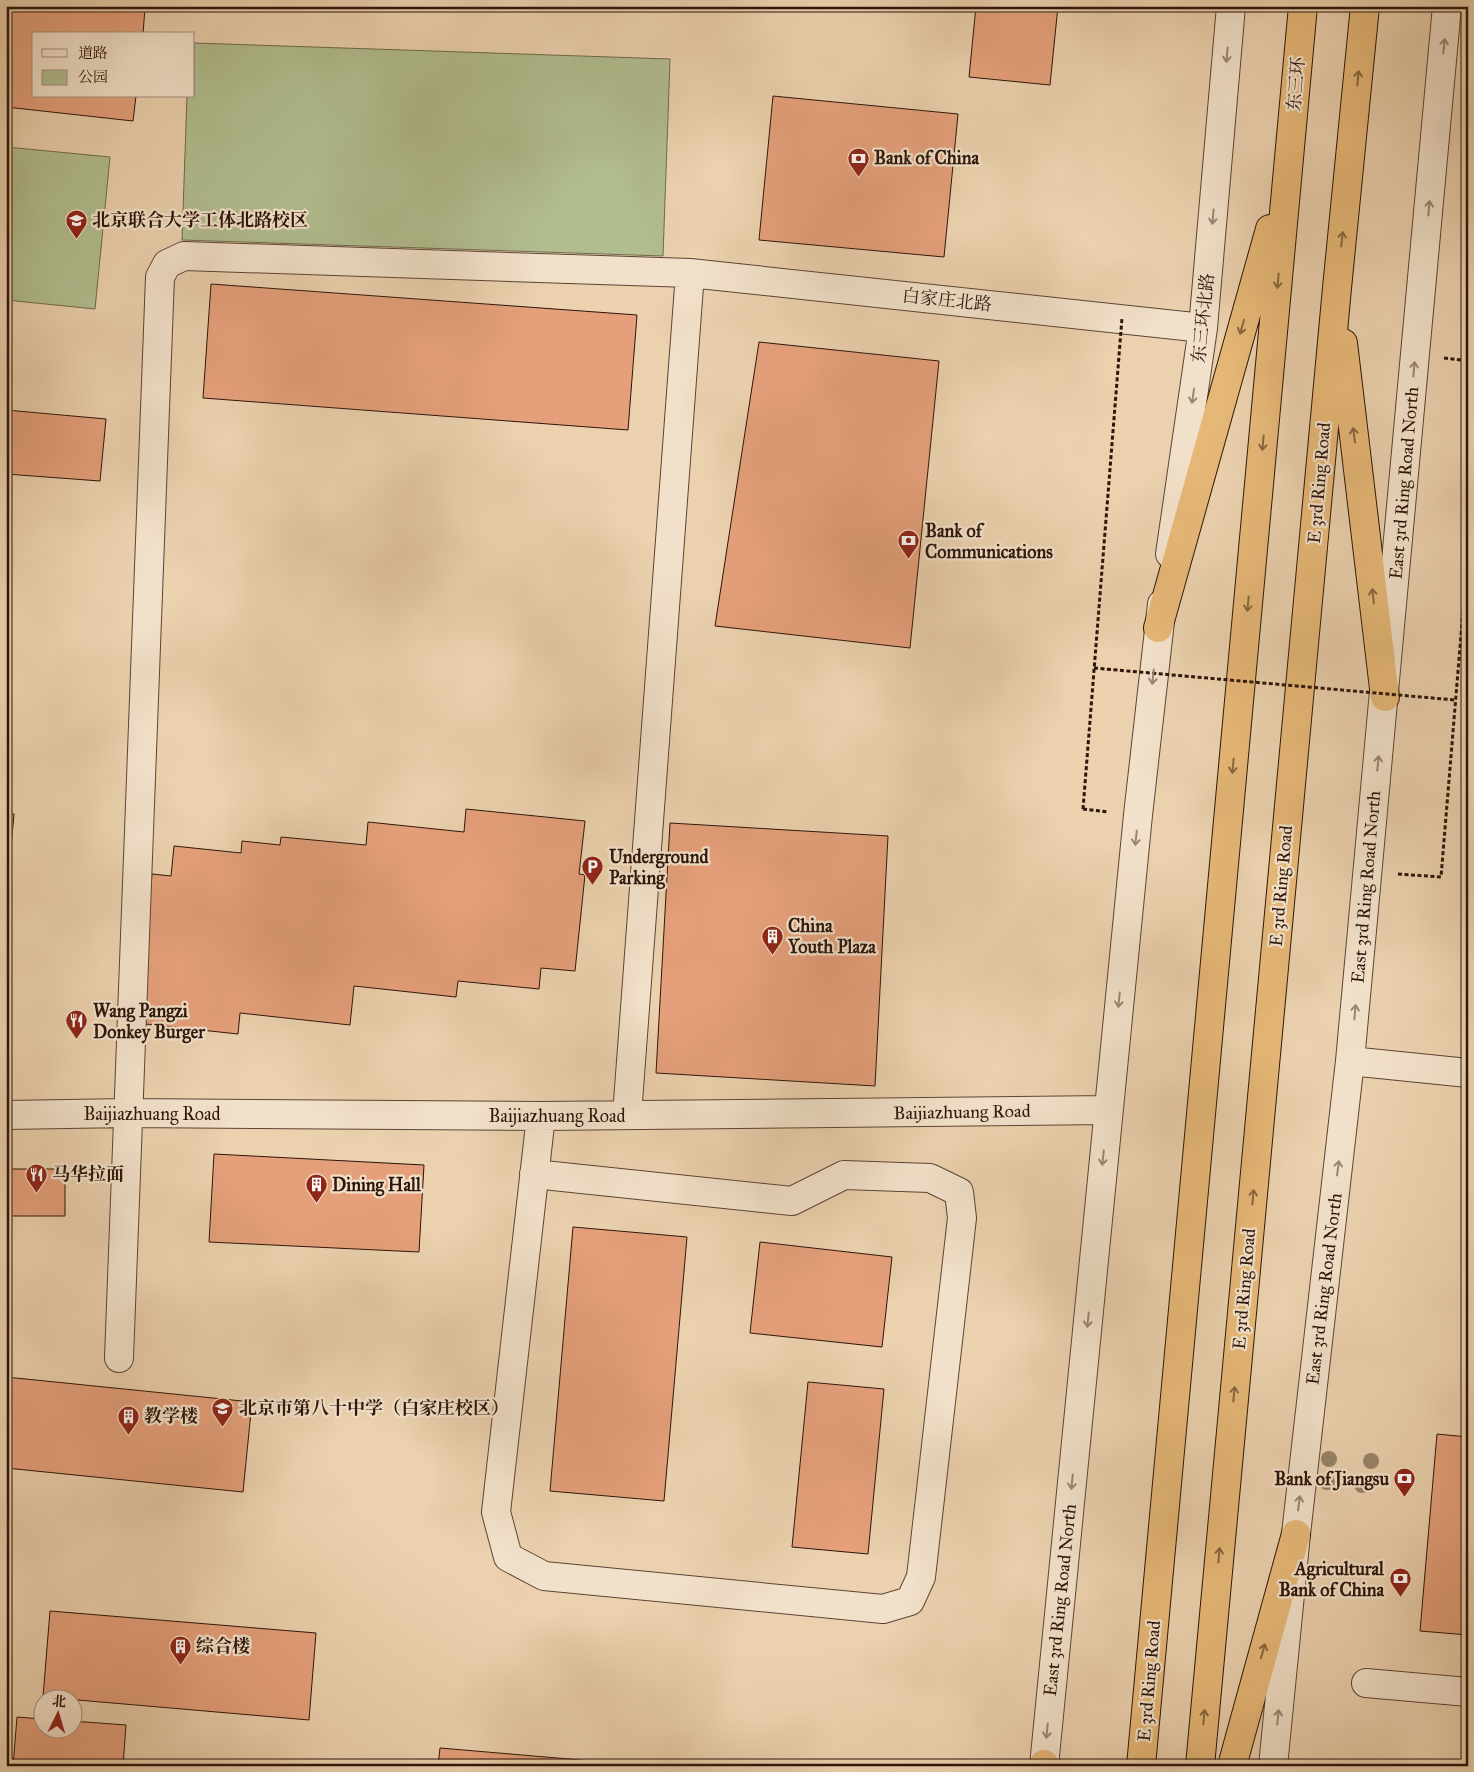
<svg xmlns="http://www.w3.org/2000/svg" width="1474" height="1772" font-family="'IM FELL Great Primer','Noto Serif SC',serif">
<style>
.green{fill:#b1bd8f;stroke:#6f694d}
.building{fill:#e5a07b;stroke:#2d150b}
.lines{fill:none;stroke-linecap:round;stroke-linejoin:round}
.minor-casing{stroke:#5c4434;stroke-width:30}
.highway-casing{stroke:#2d150b;stroke-width:30}
.path{stroke:#2d150b;stroke-width:3;stroke-dasharray:4 2.5;stroke-linecap:butt}
.minor{stroke:#f2e1ca;stroke-width:28}
.highway{stroke:#e6b877;stroke-width:28}
.path-bridge{stroke:#2d150b;stroke-width:3;stroke-dasharray:4 2.5;stroke-linecap:butt}
.tree{fill:#98856a}
.oneway{stroke:#998574}
.oneway2{stroke:#8a6641}
.labels{text-anchor:middle;dominant-baseline:central;stroke-width:4.5;stroke-linejoin:round;paint-order:stroke}
.street-label{font-size:18px;fill:#2d150b;stroke:#f2e1ca}
.poi-label{font-size:18px;font-weight:bold;fill:#2d150b;stroke:#f2e1ca;text-anchor:start}
</style>
<rect width="100%" height="100%" fill="#ebd1ae"/>
<filter id="stains"><feTurbulence type="fractalNoise" baseFrequency=".004" numOctaves="4"/><feColorMatrix values="0 0 0 0 .2 0 0 0 0 .09 0 0 0 0 .02 0 0 0 .5 -.17"/></filter>
<radialGradient id="worn" r=".72"><stop offset=".6" stop-color="#630" stop-opacity="0"/><stop offset="1" stop-color="#630" stop-opacity=".3"/></radialGradient>
<path class="green" d="M194,43l476,16 -7,197 -481,-16 5,-144h7z
M6,147l104,10 -15,152 -89,-9z"/>
<path class="building" d="M6,6l139,2 -2,26h-109v62h102l-3,25 -127,-14z
M976,6h82l-8,79 -81,-8z
M773,96l185,18 -14,143 -185,-17z
M211,284l426,31 -9,115 -425,-32z
M759,342l180,19 -29,287 -195,-22z
M6,410l100,9 -6,62 -94,-7z
M466,809l119,12 -6,53 6,1 -10,96 -34,-3 -2,21 -81,-8 -2,16 -102,-11 -4,39 -110,-12 -2,21 -102,-11 16,-149 19,2 3,-30 67,7 1,-12 38,4 1,-8 85,8 2,-23 96,10z
M6,814h8l-6,68h-2z
M670,823l218,13 -13,250 -219,-13z
M214,1154l210,11 -5,87 -210,-10z
M6,1169h59v47h-59z
M573,1227l114,10 -23,264 -114,-10z
M760,1242l132,15 -10,90 -132,-14z
M6,1377l246,25 -9,90 -237,-24z
M808,1382l76,7 -16,165 -76,-7z
M1437,1434l31,3v198l-48,-4z
M50,1611l266,22 -7,87 -266,-23z
M17,1717l25,2v11h30v-9l54,4 -3,41h-110z
M440,1748l211,18h-213z"/>
<g class="lines">
<defs>
<path id="minor" d="M690,273l513,55
M1170,554l33,-226 28,-322
M1350,1061l118,12
M6,1115l122,-2 413,3 567,-6
M534,1174l258,27 52,-26 86,3 29,14 3,26 -41,359 -11,24 -27,8 -339,-33 -36,-19 -12,-45 45,-396
M119,1358l41,-1081 7,-13 17,-8 506,17 -63,842
M1366,1683l102,9
M1044,1766l94,-951 24,-211
M1273,1766l23,-232 54,-473 97,-1055"/>
<path id="highway" d="M1343,343l42,354
M1158,628l112,-399
M1044,1764v2
M1141,1766l162,-1760
M1200,1766l137,-1478 28,-282
M1232,1766l64,-232"/>
</defs>
<use href="#minor" class="minor-casing"/>
<use href="#highway" class="highway-casing"/>
<path class="path" d="M1444,358l24,3
M1083,809l25,3
M1398,874l43,3 27,-327"/>
<use href="#minor" class="minor"/>
<use href="#highway" class="highway"/>
<path class="path-bridge" d="M1094,668l361,32
M1083,809l39,-491"/>
</g>
<g class="tree">
<circle cx="1329" cy="1459" r="8"/>
<circle cx="1371" cy="1461" r="8"/>
<circle cx="1327" cy="1482" r="8"/>
<circle cx="1362" cy="1485" r="8"/>
</g>
<defs><path id="oneway-shaft" d="M-6 0H5M1.5-3L5.5 0L1.5 3" fill="none" stroke-width="1.6" stroke-linecap="round" stroke-linejoin="round" transform="scale(1.25)"/></defs>
<g class="oneway">
<use href="#oneway-shaft" transform="translate(1444 46) rotate(-85)"/>
<use href="#oneway-shaft" transform="translate(1227 55) rotate(95)"/>
<use href="#oneway-shaft" transform="translate(1429 208) rotate(-85)"/>
<use href="#oneway-shaft" transform="translate(1213 217) rotate(95)"/>
<use href="#oneway-shaft" transform="translate(1414 369) rotate(-85)"/>
<use href="#oneway-shaft" transform="translate(1193 396) rotate(98)"/>
<use href="#oneway-shaft" transform="translate(1153 677) rotate(96)"/>
<use href="#oneway-shaft" transform="translate(1378 763) rotate(-84)"/>
<use href="#oneway-shaft" transform="translate(1136 838) rotate(96)"/>
<use href="#oneway-shaft" transform="translate(1119 1000) rotate(96)"/>
<use href="#oneway-shaft" transform="translate(1355 1012) rotate(-85)"/>
<use href="#oneway-shaft" transform="translate(1103 1158) rotate(96)"/>
<use href="#oneway-shaft" transform="translate(1338 1168) rotate(-83)"/>
<use href="#oneway-shaft" transform="translate(1088 1320) rotate(96)"/>
<use href="#oneway-shaft" transform="translate(1072 1482) rotate(96)"/>
<use href="#oneway-shaft" transform="translate(1299 1503) rotate(-83)"/>
<use href="#oneway-shaft" transform="translate(1278 1717) rotate(-84)"/>
<use href="#oneway-shaft" transform="translate(1047 1731) rotate(96)"/>
</g>
<g class="oneway2">
<use href="#oneway-shaft" transform="translate(1358 78) rotate(-84)"/>
<use href="#oneway-shaft" transform="translate(1342 239) rotate(-84)"/>
<use href="#oneway-shaft" transform="translate(1278 281) rotate(95)"/>
<use href="#oneway-shaft" transform="translate(1242 327) rotate(106)"/>
<use href="#oneway-shaft" transform="translate(1354 435) rotate(-97)"/>
<use href="#oneway-shaft" transform="translate(1263 443) rotate(95)"/>
<use href="#oneway-shaft" transform="translate(1373 596) rotate(-97)"/>
<use href="#oneway-shaft" transform="translate(1248 604) rotate(95)"/>
<use href="#oneway-shaft" transform="translate(1233 766) rotate(95)"/>
<use href="#oneway-shaft" transform="translate(1253 1197) rotate(-85)"/>
<use href="#oneway-shaft" transform="translate(1234 1394) rotate(-85)"/>
<use href="#oneway-shaft" transform="translate(1219 1555) rotate(-85)"/>
<use href="#oneway-shaft" transform="translate(1263 1651) rotate(-74)"/>
<use href="#oneway-shaft" transform="translate(1204 1717) rotate(-85)"/>
</g>
<defs>
<symbol id="bank-pin" viewBox="-11 -11 22 30"><path d="M0 17L-7.5 6A9.5 9.5 0 1 1 7.5 6Z" fill="#8f2418" stroke="#f2e1ca"/><path d="M-6-4H6V4H-6ZM0-2.3a2.3 2.3 0 1 0 0 4.6a2.3 2.3 0 1 0 0-4.6Z" fill="#fff"/></symbol>
<symbol id="university-pin" viewBox="-11 -11 22 30"><path d="M0 17L-7.5 6A9.5 9.5 0 1 1 7.5 6Z" fill="#8f2418" stroke="#f2e1ca"/><path d="M0-5L7-2L0 1L-7-2ZM-4 1L0 2.5L4 1V4Q0 6-4 4Z" fill="#fff"/></symbol>
<symbol id="parking-pin" viewBox="-11 -11 22 30"><path d="M0 17L-7.5 6A9.5 9.5 0 1 1 7.5 6Z" fill="#8f2418" stroke="#f2e1ca"/><path d="M-3.5-5.5H1a3.5 3.5 0 0 1 0 7H-1V5.5H-3.5ZM-1-3.4V-.6H.8a1.4 1.4 0 0 0 0-2.8Z" fill="#fff"/></symbol>
<symbol id="building-pin" viewBox="-11 -11 22 30"><path d="M0 17L-7.5 6A9.5 9.5 0 1 1 7.5 6Z" fill="#8f2418" stroke="#f2e1ca"/><path d="M-4-6H4V6H1V3H-1V6H-4ZM-2.5-4.3h1.7v1.8h-1.7ZM.8-4.3h1.7v1.8H.8ZM-2.5-1h1.7V.8h-1.7ZM.8-1h1.7V.8H.8Z" fill="#fff"/></symbol>
<symbol id="restaurant-pin" viewBox="-11 -11 22 30"><path d="M0 17L-7.5 6A9.5 9.5 0 1 1 7.5 6Z" fill="#8f2418" stroke="#f2e1ca"/><path d="M-5-6h1v4h1v-4h1v4h1v-4h1v5L-1.5 .5V6h-2V.5L-5-1ZM5-6V6H3V1.5H1.5Q1.5-4 5-6Z" fill="#fff"/></symbol>
<symbol id="school-pin" viewBox="-11 -11 22 30"><path d="M0 17L-7.5 6A9.5 9.5 0 1 1 7.5 6Z" fill="#8f2418" stroke="#f2e1ca"/><path d="M0-5L7-2L0 1L-7-2ZM-4 1L0 2.5L4 1V4Q0 6-4 4Z" fill="#fff"/></symbol>
</defs>
<g fill-rule="evenodd">
<use href="#bank-pin" x="846" y="146" width="25" height="34"/>
<use href="#university-pin" x="64" y="208" width="25" height="34"/>
<use href="#bank-pin" x="896" y="528" width="25" height="34"/>
<use href="#parking-pin" x="580" y="854" width="25" height="34"/>
<use href="#building-pin" x="760" y="924" width="25" height="34"/>
<use href="#restaurant-pin" x="64" y="1008" width="25" height="34"/>
<use href="#restaurant-pin" x="24" y="1162" width="25" height="34"/>
<use href="#building-pin" x="304" y="1172" width="25" height="34"/>
<use href="#school-pin" x="210" y="1396" width="25" height="34"/>
<use href="#building-pin" x="116" y="1404" width="25" height="34"/>
<use href="#bank-pin" x="1392" y="1466" width="25" height="34"/>
<use href="#bank-pin" x="1388" y="1566" width="25" height="34"/>
<use href="#building-pin" x="168" y="1634" width="25" height="34"/>
</g>
<g class="labels">
<g class="street-label">
<text transform="translate(1296 84) rotate(-85)">东三环</text>
<text transform="translate(947 300) rotate(6)">白家庄北路</text>
<text transform="translate(1203 318) rotate(-84)">东三环北路</text>
<text transform="translate(1319 483) rotate(-85)">E 3rd Ring Road</text>
<text transform="translate(1404 483) rotate(-85)">East 3rd Ring Road North</text>
<text transform="translate(1281 886) rotate(-85)">E 3rd Ring Road</text>
<text transform="translate(1366 887) rotate(-85)">East 3rd Ring Road North</text>
<text transform="translate(962 1112) rotate(-1)">Baijiazhuang Road</text>
<text x="152" y="1114">Baijiazhuang Road</text>
<text x="557" y="1116">Baijiazhuang Road</text>
<text transform="translate(1244 1289) rotate(-85)">E 3rd Ring Road</text>
<text transform="translate(1324 1289) rotate(-83)">East 3rd Ring Road North</text>
<text transform="translate(1060 1600) rotate(-84)">East 3rd Ring Road North</text>
<text transform="translate(1149 1681) rotate(-85)">E 3rd Ring Road</text>
</g>
<g class="poi-label">
<text x="874" y="158">Bank of China</text>
<text x="92" y="220">北京联合大学工体北路校区</text>
<text x="925" y="531">Bank of<tspan x="925" dy="21">Communications</tspan></text>
<text x="609" y="857">Underground<tspan x="609" dy="21">Parking</tspan></text>
<text x="788" y="926">China<tspan x="788" dy="21">Youth Plaza</tspan></text>
<text x="93" y="1011">Wang Pangzi<tspan x="93" dy="21">Donkey Burger</tspan></text>
<text x="52" y="1174">马华拉面</text>
<text x="332" y="1185">Dining Hall</text>
<text x="239" y="1408">北京市第八十中学（白家庄校区）</text>
<text x="144" y="1416">教学楼</text>
<text x="1389" y="1479" text-anchor="end">Bank of Jiangsu</text>
<text x="1384" y="1569" text-anchor="end">Agricultural<tspan x="1384" dy="21">Bank of China</tspan></text>
<text x="196" y="1646">综合楼</text>
</g>
</g>
<rect width="1474" height="1772" fill="none" stroke="#ebd1ae" stroke-width="25"/>
<rect x="8" y="8" width="1459" height="1757" fill="none" stroke="#2d150b" stroke-width="2.5"/>
<rect x="12" y="12" width="1449" height="1747" fill="none" stroke="#2d150b"/>
<rect x="32" y="32" width="162" height="65" fill="#f2e1ca" stroke="#a38f7e"/>
<rect x="42" y="49" width="25" height="8" fill="#f2e1ca" stroke="#a38f7e"/>
<text x="78" y="58" font-size="15" fill="#2d150b">道路</text>
<rect x="42" y="70" width="25" height="15" fill="#b1bd8f" stroke="#a38f7e"/>
<text x="78" y="82" font-size="15" fill="#2d150b">公园</text>
<g transform="translate(58 1714) rotate(5)"><circle r="24" fill="#f2e1ca" stroke="#a38f7e"/>
<path d="M0-4L9 19L0 12L-9 19Z" fill="#8f2418"/>
<text y="-8" font-size="14" font-weight="bold" text-anchor="middle" fill="#2d150b">北</text>
</g>
<rect width="100%" height="100%" filter="url(#stains)"/>
<rect width="100%" height="100%" fill="url(#worn)"/>
</svg>
